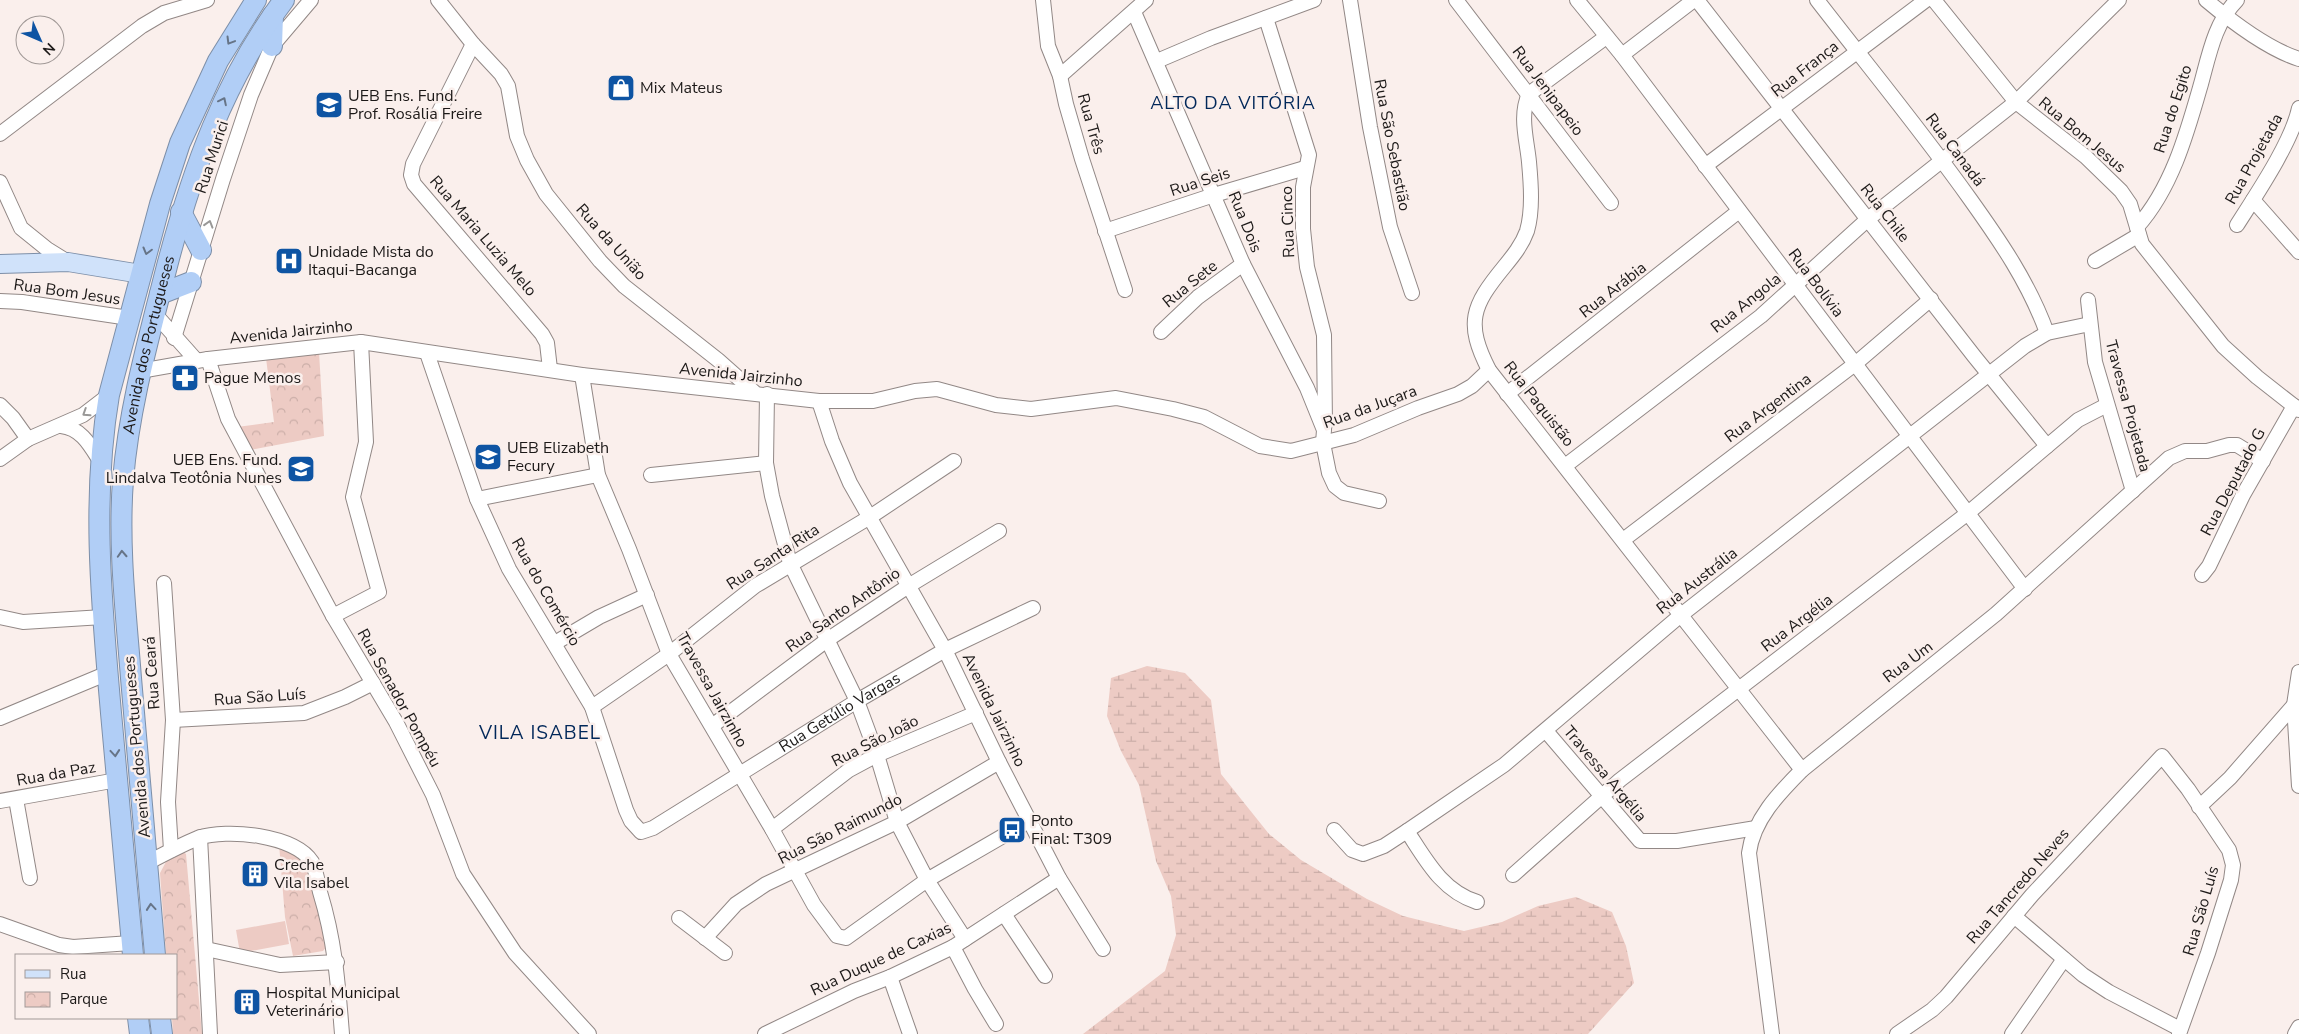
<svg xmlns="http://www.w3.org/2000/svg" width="2299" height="1034" font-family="'Nunito Sans',sans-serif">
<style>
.green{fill:#edcbc4}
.wetland{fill:url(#wetland-marsh)}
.park{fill:url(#park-crowns)}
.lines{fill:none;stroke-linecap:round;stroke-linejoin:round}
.minor-casing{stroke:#928886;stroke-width:16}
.major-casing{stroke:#7d8fa8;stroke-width:20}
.highway-casing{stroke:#7d8fa8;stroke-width:22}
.minor{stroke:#fff;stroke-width:14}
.major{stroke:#d0e2fa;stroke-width:18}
.highway{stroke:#b1cef6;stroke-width:20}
.oneway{stroke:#667487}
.oneway2{stroke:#999897}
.labels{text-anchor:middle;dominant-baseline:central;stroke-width:5;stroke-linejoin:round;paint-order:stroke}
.street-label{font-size:16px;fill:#1c1918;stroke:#faefec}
.poi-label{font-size:16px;fill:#1c1918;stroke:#faefec;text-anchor:start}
.neighbourhood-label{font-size:18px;letter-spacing:1px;fill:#002759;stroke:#faefec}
.quarter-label{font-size:19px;letter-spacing:1px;fill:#002759;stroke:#faefec}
</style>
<defs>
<pattern id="wetland-marsh" width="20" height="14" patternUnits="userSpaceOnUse" patternTransform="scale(1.25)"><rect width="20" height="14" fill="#edcbc4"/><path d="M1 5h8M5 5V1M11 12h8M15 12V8" fill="none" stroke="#cbaea8"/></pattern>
<pattern id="park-crowns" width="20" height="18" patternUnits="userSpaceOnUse" patternTransform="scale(1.25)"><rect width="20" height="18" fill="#edcbc4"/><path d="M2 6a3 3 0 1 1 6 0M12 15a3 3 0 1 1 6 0" fill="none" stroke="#cbaea8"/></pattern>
</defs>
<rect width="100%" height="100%" fill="#faefec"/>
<path class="green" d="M285,921l4,23 -49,9 -4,-23z"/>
<path class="wetland" d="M1147,666l38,7 26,27 10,74 48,60 32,26 66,39 36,17 61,15 38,-9 36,-16 38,-9 36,15 14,34 8,37 -46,51h-505l82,-63 11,-36 -5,-39 -15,-35 -17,-76 -18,-34 -14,-35 4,-38z"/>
<path class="park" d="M319,352l5,84 -74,14 -13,-23 37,-5 -8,-64z
M279,844l27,17 22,84 -5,6 -30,5 -8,-39z
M182,851l4,3 16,180h-29l-1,-16h4v-63h-10l-6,-82 7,-13z"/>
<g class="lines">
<defs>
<g id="minor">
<path d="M438,0l35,44 28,30 7,12 9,50 10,24 19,34 54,67 24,25 94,74 36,32"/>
<path d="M1043,0l5,46 12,30 6,28 16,55 43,131"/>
<path d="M1350,0l20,127 20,100 22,66"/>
<path d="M1456,0l155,203"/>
<path d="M1577,0l45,55 403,534"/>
<path d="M1697,0l277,356 73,90"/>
<path d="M1817,0c51,66 104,130 153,199 30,42 59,84 77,134"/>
<path d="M1934,0l82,102 70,55 35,34 9,13 12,40 81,102 34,31 42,33"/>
<path d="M2206,0c25,21 62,49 93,59"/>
<path d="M1134,12l109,252 64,124 17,42 -1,13 6,30 6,13 9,7 35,8"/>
<path d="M1266,18l43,137 -6,32v42l4,38 17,68 1,90"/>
<path d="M1606,37l-77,57c-10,22 -2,46 0,68 2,22 4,48 -2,69 -5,14 -14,25 -23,36 -32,39 -39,56 -15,103l313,400"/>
<path d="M473,44l-60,120 -2,11 3,9 128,150 5,9 3,26"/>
<path d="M1622,55l72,-55"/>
<path d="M1157,61l54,-23 103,-38"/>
<path d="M1060,76l86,-76"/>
<path d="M0,134l142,-108 22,-13 43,-13"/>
<path d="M1705,166l221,-166"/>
<path d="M0,182l21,46 26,21 21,13"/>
<path d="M2253,200l46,52"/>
<path d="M2237,225c19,-30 55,-83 62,-117"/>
<path d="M2137,227c35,-39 50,-94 64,-143 8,-29 14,-62 36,-84"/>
<path d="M1105,231l109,-36 91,-27"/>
<path d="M2095,261l44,-26"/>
<path d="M2088,300l7,62 38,129"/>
<path d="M0,301l22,1 107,16"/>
<path d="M155,314l41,46"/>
<path d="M1161,332l37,-35 45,-33"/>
<path d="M174,338l49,-159 28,-84 21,-49 39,-46"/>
<path id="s1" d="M427,353l50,146 32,70 83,138 34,103 5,11 10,11 12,-4 204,-127 88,-51 88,-42"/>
<path d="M208,359l20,60 105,197 63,106 37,73 30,79 52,79 74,81"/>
<path d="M140,371l68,-12 153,-17 221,33 237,26h54l42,-10 22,-2 59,16 35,4 85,-11 57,11 31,8 56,29 31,5 63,-16 64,-27 40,-14 14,-8 17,-16"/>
<path d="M582,375l16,100 31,74 40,105 103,175 42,76 23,31 9,2 81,-58 102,-59"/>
<path d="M767,394l-1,69 6,33 18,67 67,138 20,54 20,67 30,58 38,59"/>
<path d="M1507,394l232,-183"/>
<path d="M819,401l13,40 18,42 95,167 54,112 60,116 44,71"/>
<path d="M0,405l13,13 15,21"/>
<path d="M61,426c20,2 29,19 39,35"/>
<path d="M0,459l28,-20 55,-24 26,-20"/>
<path d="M1565,466l196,-150 107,-97 148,-117 103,-102"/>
<path d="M651,475l115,-12"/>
<path d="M477,499l121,-24"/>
<path d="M1623,540l232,-176 76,-65"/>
<path d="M2202,575l7,-9 34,-71 51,-89"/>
<path d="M164,583l9,137 -5,82 3,48"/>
<path d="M333,616l46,-24 -26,-95 13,-55 -5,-100"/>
<path d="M0,617l23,5 80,-5"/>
<path d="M555,643l44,-26 48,-22"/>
<path d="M2299,672l-5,33 5,81"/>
<path d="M592,707l77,-53 86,-68 115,-69 84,-56"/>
<path d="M0,718l108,-45"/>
<path d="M173,720l131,-7 41,-16 28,-14"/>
<path d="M712,726l115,-86 83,-55 89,-54"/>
<path d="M1546,731l94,110h37l79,-13"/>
<path d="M16,799l14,79"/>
<path d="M0,801l117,-21"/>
<path d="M2199,807l31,-29 64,-73"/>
<path d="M772,829l77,-59 28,-15 99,-42"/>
<path d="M1334,830l18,20 11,4 21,-8 23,-15 97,-66 177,-150 344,-269 22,-13 43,-9"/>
<path d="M1407,831c19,29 35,60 70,71"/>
<path d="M200,837l10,197"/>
<path d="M147,863c17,-9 34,-18 51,-25 29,-10 97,-3 114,24 4,8 6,21 8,30 15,49 18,91 22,142"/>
<path d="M1513,875l107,-95 348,-267 110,-93 29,-15"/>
<path d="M1004,914l41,62"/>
<path d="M2014,916l69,59 26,17 71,37"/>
<path d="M679,918l46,35"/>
<path d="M0,924l59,21 14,2 58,-4"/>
<path d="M705,938l31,-34 30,-20 131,-62 102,-60"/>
<path d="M953,947l22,42 21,35"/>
<path d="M206,949l74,16 57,-3"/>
<path d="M890,977l20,57"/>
<path d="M765,1034l89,-43 36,-14 63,-30 106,-69"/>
<path d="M1772,1034l-23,-181c4,-33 30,-60 53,-83l194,-156 173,-156 16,-7h22l22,-6h8l26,16"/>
<path d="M1897,1034l35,-24 14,-13 86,-102 130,-139 26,33 41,61 4,15 -2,15 -23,73 -29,81"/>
<path d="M2012,1034l52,-75"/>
<path d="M2295,1034l4,-7"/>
</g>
<path id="major" d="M0,264l68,-2 73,12"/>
<g id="highway">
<path d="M272,46l1,-31"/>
<path d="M181,212l20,38"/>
<path d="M160,294l31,-12"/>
<path d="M133,955c-8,-80 -14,-161 -22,-242 -9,-105 -20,-213 -2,-318l51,-191 20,-61 38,-82 38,-61"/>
<path id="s2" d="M155,955c-8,-92 -16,-184 -24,-277 -5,-65 -13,-132 -8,-198 6,-73 26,-143 44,-214 25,-95 57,-186 117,-266"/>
<path d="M138,1018l2,16"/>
<path d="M160,1018l2,16"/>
</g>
</defs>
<use href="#minor" class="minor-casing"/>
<use href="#major" class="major-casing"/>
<use href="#highway" class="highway-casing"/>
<use href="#minor" class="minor"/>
<use href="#major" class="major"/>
<use href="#highway" class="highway"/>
</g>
<defs><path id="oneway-chevron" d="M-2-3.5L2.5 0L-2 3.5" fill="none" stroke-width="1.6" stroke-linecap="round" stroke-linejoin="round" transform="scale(1.25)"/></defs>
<g class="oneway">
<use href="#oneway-chevron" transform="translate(230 41) rotate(121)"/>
<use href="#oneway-chevron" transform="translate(223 101) rotate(-64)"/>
<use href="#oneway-chevron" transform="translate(147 251) rotate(105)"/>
<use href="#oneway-chevron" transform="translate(122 554) rotate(-93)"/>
<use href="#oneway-chevron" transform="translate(115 753) rotate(85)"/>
<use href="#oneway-chevron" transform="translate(151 907) rotate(-95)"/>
</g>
<g class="oneway2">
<use href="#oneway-chevron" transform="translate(209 224) rotate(-73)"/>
<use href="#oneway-chevron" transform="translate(86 413) rotate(147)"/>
</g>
<defs>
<symbol id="shop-square" viewBox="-11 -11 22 22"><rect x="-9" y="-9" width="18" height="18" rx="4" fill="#0e54a3" stroke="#faefec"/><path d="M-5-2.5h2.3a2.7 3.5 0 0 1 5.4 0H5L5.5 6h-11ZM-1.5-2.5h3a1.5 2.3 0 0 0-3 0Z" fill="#fff"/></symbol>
<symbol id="school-square" viewBox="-11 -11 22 22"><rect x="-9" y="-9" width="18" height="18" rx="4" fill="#0e54a3" stroke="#faefec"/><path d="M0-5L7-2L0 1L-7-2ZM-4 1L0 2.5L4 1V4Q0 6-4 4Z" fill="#fff"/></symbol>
<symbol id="hospital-square" viewBox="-11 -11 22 22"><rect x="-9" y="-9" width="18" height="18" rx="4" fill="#0e54a3" stroke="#faefec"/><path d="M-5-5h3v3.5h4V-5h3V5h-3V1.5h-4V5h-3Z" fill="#fff"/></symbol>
<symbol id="pharmacy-square" viewBox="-11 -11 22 22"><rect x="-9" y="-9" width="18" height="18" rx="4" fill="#0e54a3" stroke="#faefec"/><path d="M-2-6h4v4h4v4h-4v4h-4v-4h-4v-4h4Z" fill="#fff"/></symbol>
<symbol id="bus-square" viewBox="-11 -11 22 22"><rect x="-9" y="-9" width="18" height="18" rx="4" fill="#0e54a3" stroke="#faefec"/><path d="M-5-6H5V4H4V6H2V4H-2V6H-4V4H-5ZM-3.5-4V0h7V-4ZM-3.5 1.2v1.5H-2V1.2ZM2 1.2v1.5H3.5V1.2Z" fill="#fff"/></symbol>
<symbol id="building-square" viewBox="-11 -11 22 22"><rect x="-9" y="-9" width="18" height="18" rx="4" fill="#0e54a3" stroke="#faefec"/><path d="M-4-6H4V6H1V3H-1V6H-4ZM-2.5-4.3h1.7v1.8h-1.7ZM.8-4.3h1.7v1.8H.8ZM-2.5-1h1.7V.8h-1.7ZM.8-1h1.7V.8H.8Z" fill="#fff"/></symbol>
</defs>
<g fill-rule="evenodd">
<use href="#shop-square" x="605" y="72" width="32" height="32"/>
<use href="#school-square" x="313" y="89" width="32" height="32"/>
<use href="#hospital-square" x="273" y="245" width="32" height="32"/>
<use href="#pharmacy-square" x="169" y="362" width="32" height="32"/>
<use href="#school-square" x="472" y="441" width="32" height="32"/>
<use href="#school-square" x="285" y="453" width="32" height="32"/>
<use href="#bus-square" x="996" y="814" width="32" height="32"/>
<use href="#building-square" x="239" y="858" width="32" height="32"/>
<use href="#building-square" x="231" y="986" width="32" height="32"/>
</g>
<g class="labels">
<g class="street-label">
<text transform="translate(1805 69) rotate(-38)">Rua França</text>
<text transform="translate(1548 91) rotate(53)">Rua Jenipapeio</text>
<text transform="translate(2173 109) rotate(-72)">Rua do Egito</text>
<text transform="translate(1091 124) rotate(74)">Rua Três</text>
<text transform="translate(2082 135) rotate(40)">Rua Bom Jesus</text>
<text transform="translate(1392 145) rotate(79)">Rua São Sebastião</text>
<text transform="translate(1955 150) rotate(53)">Rua Canadá</text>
<text transform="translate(212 157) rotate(-72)">Rua Murici</text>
<text transform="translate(2254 159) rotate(-61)">Rua Projetada</text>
<text transform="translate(1200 182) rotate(-18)">Rua Seis</text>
<text transform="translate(1885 213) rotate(52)">Rua Chile</text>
<text transform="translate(1245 222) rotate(68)">Rua Dois</text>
<text transform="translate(1288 222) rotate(-92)">Rua Cinco</text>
<text transform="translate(483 236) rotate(49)">Rua Maria Luzia Melo</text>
<text transform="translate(611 242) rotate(48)">Rua da União</text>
<text transform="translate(1816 283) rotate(53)">Rua Bolívia</text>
<text transform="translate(1190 284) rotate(-39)">Rua Sete</text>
<text transform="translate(1613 290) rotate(-38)">Rua Arábia</text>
<text transform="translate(67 292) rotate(8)">Rua Bom Jesus</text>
<text transform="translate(1746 303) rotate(-39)">Rua Angola</text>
<text transform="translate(291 332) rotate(-6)">Avenida Jairzinho</text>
<text stroke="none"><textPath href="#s2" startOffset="614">Avenida dos Portugueses</textPath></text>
<text transform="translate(741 375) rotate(6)">Avenida Jairzinho</text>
<text transform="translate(1539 404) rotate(52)">Rua Paquistão</text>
<text transform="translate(2128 406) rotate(75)">Travessa Projetada</text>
<text transform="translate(1370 407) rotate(-20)">Rua da Juçara</text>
<text transform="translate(1768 408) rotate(-37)">Rua Argentina</text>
<text transform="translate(2233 482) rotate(-62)">Rua Deputado G</text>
<text transform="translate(773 557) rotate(-33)">Rua Santa Rita</text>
<text transform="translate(1697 581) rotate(-38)">Rua Austrália</text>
<text transform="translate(546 592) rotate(60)">Rua do Comércio</text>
<text transform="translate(843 610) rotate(-35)">Rua Santo Antônio</text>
<text transform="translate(1797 623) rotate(-37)">Rua Argélia</text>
<text transform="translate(1908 662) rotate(-37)">Rua Um</text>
<text transform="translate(152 673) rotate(-94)">Rua Ceará</text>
<text transform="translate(712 690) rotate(61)">Travessa Jairzinho</text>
<text transform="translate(260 697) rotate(-4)">Rua São Luís</text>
<text transform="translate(399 698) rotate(61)">Rua Senador Pompéu</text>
<text transform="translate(994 710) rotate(64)">Avenida Jairzinho</text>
<text stroke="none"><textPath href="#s1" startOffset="760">Rua Getúlio Vargas</textPath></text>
<text transform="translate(875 741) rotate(-27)">Rua São João</text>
<text transform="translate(137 747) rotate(-95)">Avenida dos Portugueses</text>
<text transform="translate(56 774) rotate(-10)">Rua da Paz</text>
<text transform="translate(1605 774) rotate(50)">Travessa Argélia</text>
<text transform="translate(840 829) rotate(-27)">Rua São Raimundo</text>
<text transform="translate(2018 886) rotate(-49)">Rua Tancredo Neves</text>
<text transform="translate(2201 911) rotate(-74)">Rua São Luís</text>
<text transform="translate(881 959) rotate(-25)">Rua Duque de Caxias</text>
</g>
<g class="poi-label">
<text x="640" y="88">Mix Mateus</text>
<text x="348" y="96">UEB Ens. Fund.<tspan x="348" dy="18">Prof. Rosália Freire</tspan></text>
<text x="308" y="252">Unidade Mista do<tspan x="308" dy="18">Itaqui-Bacanga</tspan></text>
<text x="204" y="378">Pague Menos</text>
<text x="507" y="448">UEB Elizabeth<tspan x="507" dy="18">Fecury</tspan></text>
<text x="282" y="460" text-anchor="end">UEB Ens. Fund.<tspan x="282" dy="18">Lindalva Teotônia Nunes</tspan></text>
<text x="1031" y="821">Ponto<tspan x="1031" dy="18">Final: T309</tspan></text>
<text x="274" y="865">Creche<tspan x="274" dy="18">Vila Isabel</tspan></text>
<text x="266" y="993">Hospital Municipal<tspan x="266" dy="18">Veterinário</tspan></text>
</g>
<g class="neighbourhood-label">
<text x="1233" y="103">ALTO DA VITÓRIA</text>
</g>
<g class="quarter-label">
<text x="540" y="733">VILA ISABEL</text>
</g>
</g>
<rect x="15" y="954" width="162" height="65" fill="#faefec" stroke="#a19997"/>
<rect x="25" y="970" width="25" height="8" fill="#d0e2fa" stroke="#a19997"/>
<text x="60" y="979" font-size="15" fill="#1c1918">Rua</text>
<rect x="25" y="992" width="25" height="15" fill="url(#park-crowns)" stroke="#a19997"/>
<text x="60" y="1004" font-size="15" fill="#1c1918">Parque</text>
<g transform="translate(40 40) rotate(135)"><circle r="24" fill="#faefec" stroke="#a19997"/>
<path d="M0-4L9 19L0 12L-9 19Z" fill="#0e54a3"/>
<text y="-8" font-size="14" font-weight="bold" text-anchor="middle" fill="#1c1918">N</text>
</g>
</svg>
